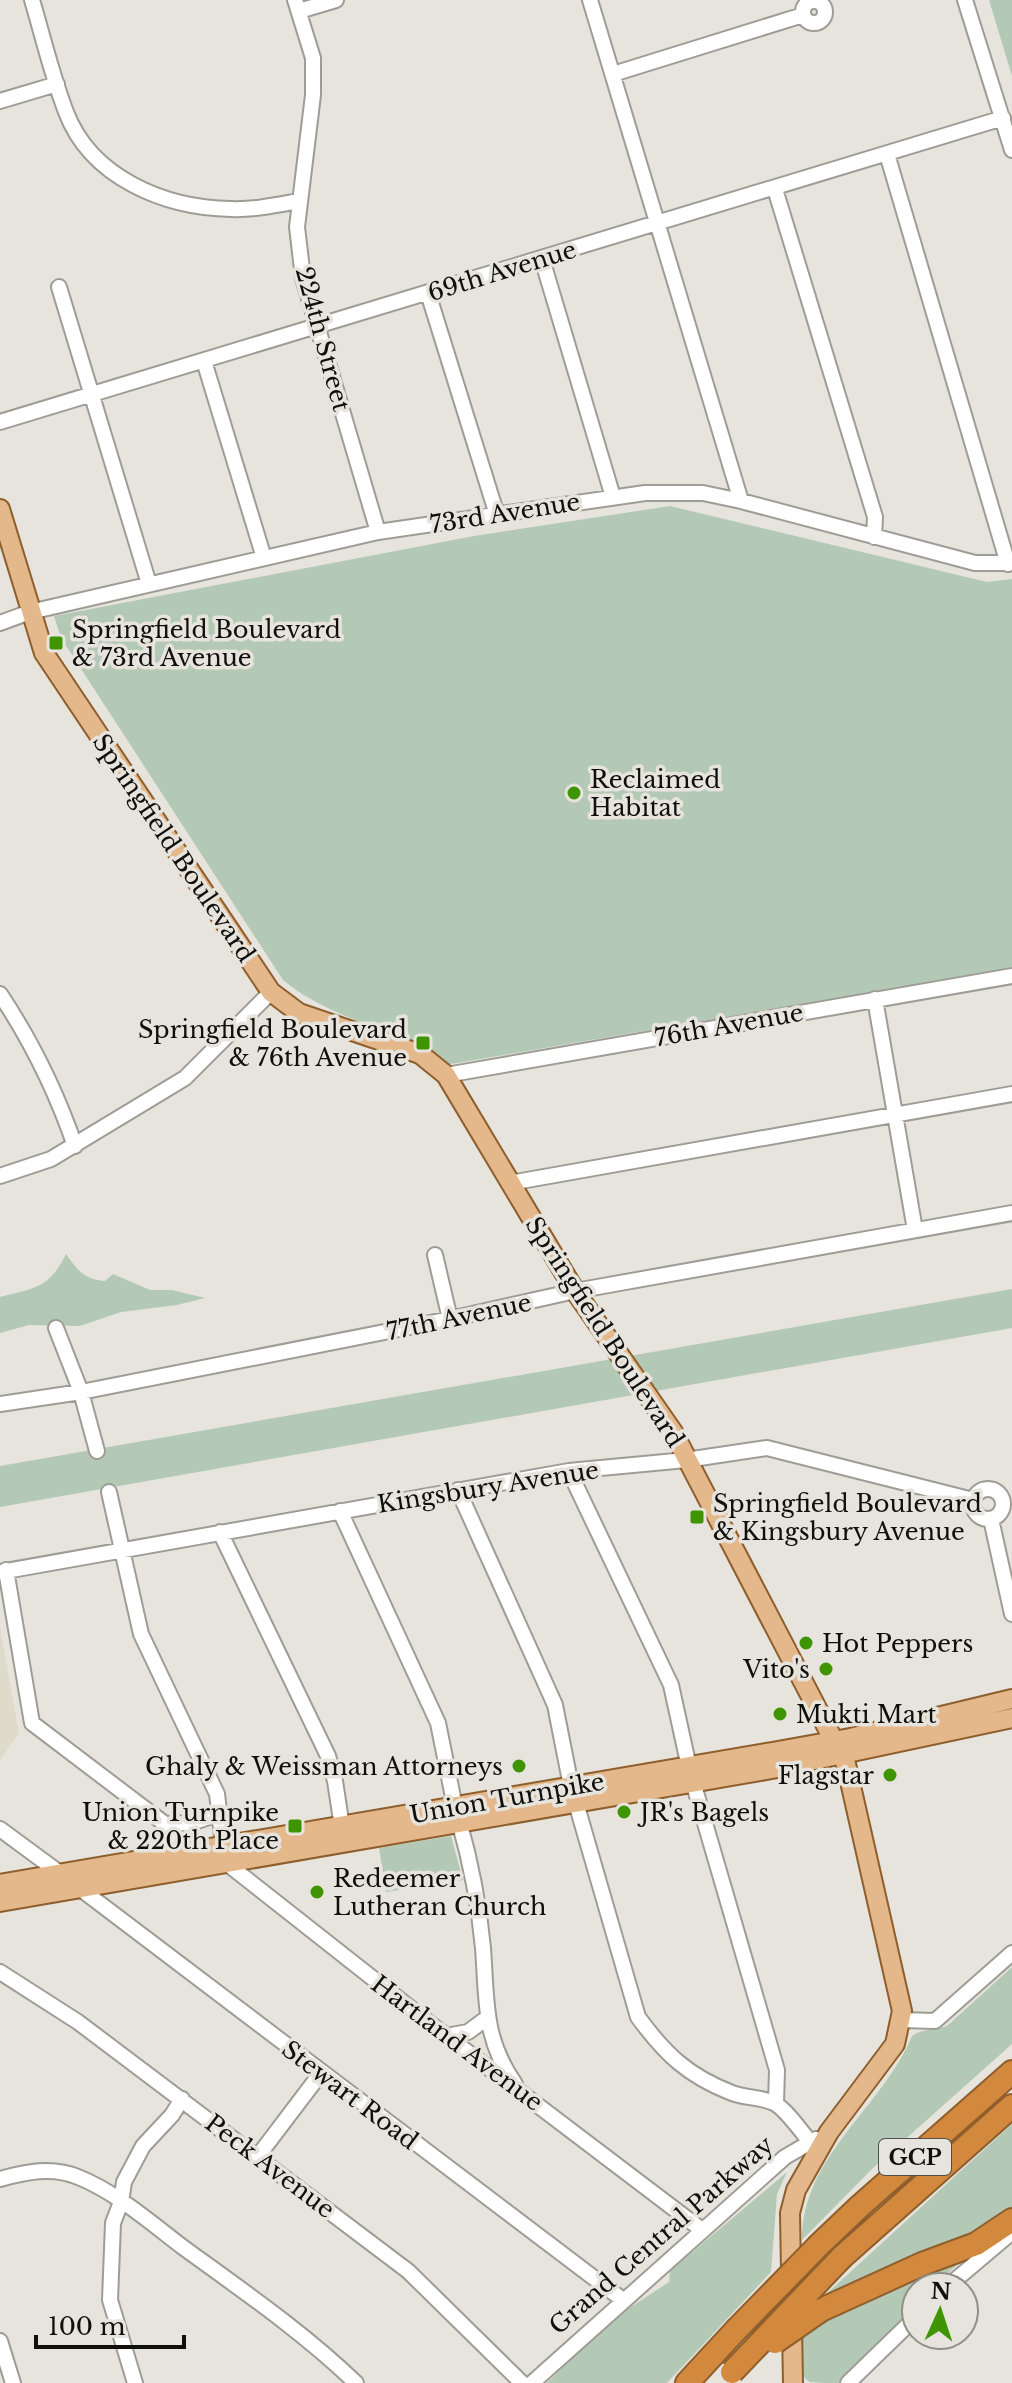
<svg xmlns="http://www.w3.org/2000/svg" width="1012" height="2383" font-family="'Libre Baskerville',serif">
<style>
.built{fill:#dedbcb}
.green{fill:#b4c9b5}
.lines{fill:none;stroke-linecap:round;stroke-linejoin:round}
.minor-casing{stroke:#9e9d95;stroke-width:18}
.major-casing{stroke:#8e5e2c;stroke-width:22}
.highway-casing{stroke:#8e5e2c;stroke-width:26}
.minor{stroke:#fff;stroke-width:14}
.major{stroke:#e4b88b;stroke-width:18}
.highway{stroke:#d2883d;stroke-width:22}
.highway-bridge-casing{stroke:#8e5e2c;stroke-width:26;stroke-linecap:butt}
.highway-bridge{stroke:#d2883d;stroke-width:22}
.poi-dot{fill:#3e9401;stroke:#e6e4dc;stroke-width:3}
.labels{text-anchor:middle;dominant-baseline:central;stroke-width:7;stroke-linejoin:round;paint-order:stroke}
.shield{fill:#e6e4dc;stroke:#504f4a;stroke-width:2}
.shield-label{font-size:22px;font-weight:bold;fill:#100f0c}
.street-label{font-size:24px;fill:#100f0c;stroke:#e6e4dc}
.poi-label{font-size:24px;fill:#100f0c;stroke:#e6e4dc;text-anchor:start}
</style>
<rect width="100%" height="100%" fill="#e6e4dc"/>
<path class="built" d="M0,1628l19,105 -19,27z"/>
<path class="green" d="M989,0h23v76z
M670,506l317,76 25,-3v389l-567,97c-49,-38 -115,-45 -162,-85l-222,-342 -7,-22 420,-80z
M66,1254c12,17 18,25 39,27l8,-7 37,16h22l33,8 -28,7 -56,7 -41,14 -51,-1 -29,8v-36c34,-9 49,-8 66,-43z
M1012,1289v39l-1012,179v-41z
M451,1836l12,44 -77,12 -7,-44z
M1012,1967v77l-139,124 -71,72c0,-84 80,-132 110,-204 8,-7 24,-6 35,-10z
M1012,2124v91l-30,23 -159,62v-3z
M787,2172l-10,22 -6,78 -104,111h-120l64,-63 58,-38 1,-11z
M963,2259l-30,28h-17v16l-74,80c-9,0 -25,0 -32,-1 -14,-6 -9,-37 -9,-49l59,-37z"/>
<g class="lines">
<defs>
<path id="minor" d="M32,0c11,37 20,76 34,112 25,66 99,96 165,97 23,1 46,-4 68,-8
M295,0l18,58v37l-16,132 6,51 75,254
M590,0l151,501
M965,0l47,150
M803 12a11 11 0 1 1 22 0a11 11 0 1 1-22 0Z
M299,11l37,-11
M613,74l190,-59
M0,101l57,-17
M887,154l121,410
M775,189l100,328 -1,20
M542,259l71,238
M59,287l90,297
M428,293l69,222
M204,361l60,197
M0,422l1003,-304
M0,623l30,-11 348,-80 267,-39h58l38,8 234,62h37
M0,994c32,48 56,97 75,152
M875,999l40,231
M446,1075l566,-99
M0,1176l51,-17 134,-81 86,-86
M510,1183l502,-89
M435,1255l15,64
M56,1328l25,64 16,59
M0,1404l81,-12 369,-73 125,-28 437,-78
M569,1471l102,214 18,82
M973 1504a15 15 0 1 1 30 0a15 15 0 1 1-30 0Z
M458,1490l97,215 16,81
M109,1492l32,142 76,160 8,68 207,163 270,205
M340,1511l98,212 17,84
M991,1519l21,95
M220,1532l108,224 7,25 7,46
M6,1570l26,153 133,101 3,13 -5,20
M0,1572l569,-101 117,-11 81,-12 206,52
M693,1782l84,288 -1,33
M576,1803l62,214c27,37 50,59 94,76 13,5 29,4 42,10 13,6 34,38 45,50
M459,1821c12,42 20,84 24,127 4,53 0,90 32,136
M165,1824l26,-1 30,-10
M0,1829l61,45
M78,1887l545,413
M0,1972l78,50 330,249 114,112
M901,2020l34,1 77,-68
M446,2036l22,-4 19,-14
M258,2156l63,-83
M0,2179c25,-7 52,-13 78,-2 38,15 73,46 106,71 59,43 119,84 172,135
M947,2287l65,-55
M0,2341l13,42
M135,2383l-25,-83 3,-77 8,-21 3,-20 19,-36 29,-31 10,-16
M532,2383l253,-226 31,-18
M848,2383l68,-66"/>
<path id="major" d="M0,509l44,144 227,339 28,21 121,41 26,21 129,216 98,141 173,332 56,247 -7,33 -66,88 -33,58 -6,23 3,170
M0,1884l772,-132 78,-14 162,-39
M0,1902l772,-133 240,-51"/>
<path id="highway" d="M819,2245l41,-39 152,-134
M842,2257l170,-151
M821,2310l101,-46 54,-20 36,-24
M687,2383l49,-53"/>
</defs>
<use href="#minor" class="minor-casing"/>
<use href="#major" class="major-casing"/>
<use href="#highway" class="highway-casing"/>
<use href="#minor" class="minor"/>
<use href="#major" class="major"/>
<use href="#highway" class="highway"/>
<defs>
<path id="highway-bridge" d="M736,2330l83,-85
M775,2342l46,-32
M732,2372l110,-115"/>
</defs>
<use href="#highway-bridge" class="highway-bridge-casing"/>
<use href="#highway-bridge" class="highway-bridge"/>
</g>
<g class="poi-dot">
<rect x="48" y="635" width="16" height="16" rx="4"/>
<circle cx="574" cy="793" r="8"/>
<rect x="415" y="1035" width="16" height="16" rx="4"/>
<rect x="689" y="1509" width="16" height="16" rx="4"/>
<circle cx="806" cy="1643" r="8"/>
<circle cx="826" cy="1669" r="8"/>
<circle cx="780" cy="1714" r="8"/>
<circle cx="519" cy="1766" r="8"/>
<circle cx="890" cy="1775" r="8"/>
<circle cx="624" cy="1812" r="8"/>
<rect x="287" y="1818" width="16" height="16" rx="4"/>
<circle cx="317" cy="1892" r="8"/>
</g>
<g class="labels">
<rect class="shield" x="879" y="2139" width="72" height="36" rx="6"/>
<g class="shield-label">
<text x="915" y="2157">GCP</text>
</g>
<g class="street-label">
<text transform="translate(502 271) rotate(-17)">69th Avenue</text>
<text transform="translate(323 339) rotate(75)">224th Street</text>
<text transform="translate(505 513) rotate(-9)">73rd Avenue</text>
<text transform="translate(174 848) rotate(56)">Springfield Boulevard</text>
<text transform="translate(729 1025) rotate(-10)">76th Avenue</text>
<text transform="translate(459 1317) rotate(-12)">77th Avenue</text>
<text transform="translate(605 1332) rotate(57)">Springfield Boulevard</text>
<text transform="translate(488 1487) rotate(-9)">Kingsbury Avenue</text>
<text transform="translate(507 1798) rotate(-10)">Union Turnpike</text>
<text transform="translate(457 2043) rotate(37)">Hartland Avenue</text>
<text transform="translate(350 2095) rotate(37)">Stewart Road</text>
<text transform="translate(270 2166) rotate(37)">Peck Avenue</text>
<text transform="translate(661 2235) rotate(-41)">Grand Central Parkway</text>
</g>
<g class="poi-label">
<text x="72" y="629">Springfield Boulevard<tspan x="72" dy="28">&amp; 73rd Avenue</tspan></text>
<text x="590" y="779">Reclaimed<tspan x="590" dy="28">Habitat</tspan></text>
<text x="407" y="1029" text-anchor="end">Springfield Boulevard<tspan x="407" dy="28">&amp; 76th Avenue</tspan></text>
<text x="713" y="1503">Springfield Boulevard<tspan x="713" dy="28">&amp; Kingsbury Avenue</tspan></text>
<text x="822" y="1643">Hot Peppers</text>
<text x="810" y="1669" text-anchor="end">Vito's</text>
<text x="796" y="1714">Mukti Mart</text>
<text x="503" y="1766" text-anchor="end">Ghaly &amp; Weissman Attorneys</text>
<text x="874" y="1775" text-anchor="end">Flagstar</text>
<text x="279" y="1812" text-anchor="end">Union Turnpike<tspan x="279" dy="28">&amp; 220th Place</tspan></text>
<text x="640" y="1812">JR's Bagels</text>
<text x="333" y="1878">Redeemer<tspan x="333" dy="28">Lutheran Church</tspan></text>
</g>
</g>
<g transform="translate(940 2311) rotate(3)"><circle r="38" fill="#e6e4dc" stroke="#908f89" stroke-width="2"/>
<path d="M0-6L14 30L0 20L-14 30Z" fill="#3e9401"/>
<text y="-12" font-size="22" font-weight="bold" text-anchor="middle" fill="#100f0c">N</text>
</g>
<path d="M36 2335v12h148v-12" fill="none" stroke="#100f0c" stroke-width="4"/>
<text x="48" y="2335" font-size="24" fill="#100f0c" stroke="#e6e4dc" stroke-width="6" paint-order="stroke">100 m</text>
</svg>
